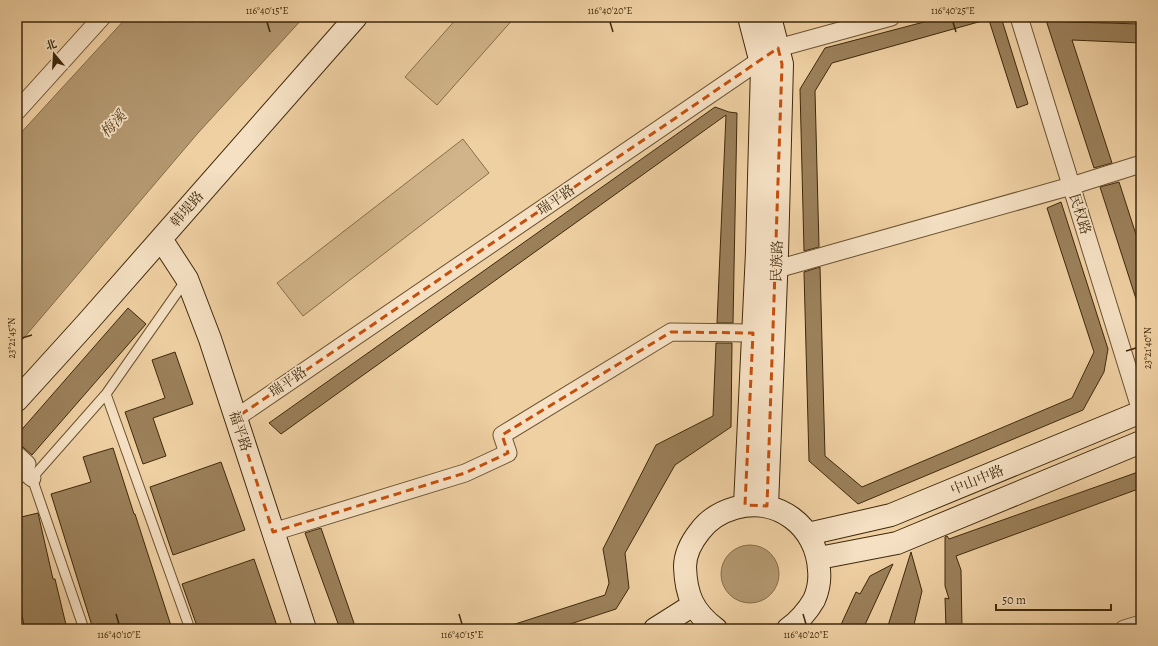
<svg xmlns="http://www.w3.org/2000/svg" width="1158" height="646" font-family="Alegreya,'Noto Serif SC',serif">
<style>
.green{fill:#d1b489;stroke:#886e4a}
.water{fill:#b3976f;stroke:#856b47}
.building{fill:#9b805a;stroke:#3f290a}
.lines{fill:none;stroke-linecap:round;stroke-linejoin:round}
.lane-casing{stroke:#6b5330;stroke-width:11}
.street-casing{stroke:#6b5330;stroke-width:19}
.secondary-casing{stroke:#3f290a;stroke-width:24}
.lane{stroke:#f5e0c3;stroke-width:9}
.street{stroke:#f5e0c3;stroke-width:17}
.secondary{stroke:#f5e0c3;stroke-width:22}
.marked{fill:none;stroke:#c64f0c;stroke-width:3;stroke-dasharray:8 5;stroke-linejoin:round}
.ticks{fill:none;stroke:#3f290a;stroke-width:1.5}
.labels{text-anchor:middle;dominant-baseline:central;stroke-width:3.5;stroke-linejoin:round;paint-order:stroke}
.street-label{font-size:14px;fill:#3f290a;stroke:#f5e0c3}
.water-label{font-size:15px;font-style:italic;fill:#5c4423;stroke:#f5e0c3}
.neatline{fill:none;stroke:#3f290a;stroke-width:1.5}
.ticks-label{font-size:10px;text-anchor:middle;fill:#3f290a}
</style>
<rect width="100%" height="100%" fill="#efd0a3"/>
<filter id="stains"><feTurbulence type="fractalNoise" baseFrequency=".005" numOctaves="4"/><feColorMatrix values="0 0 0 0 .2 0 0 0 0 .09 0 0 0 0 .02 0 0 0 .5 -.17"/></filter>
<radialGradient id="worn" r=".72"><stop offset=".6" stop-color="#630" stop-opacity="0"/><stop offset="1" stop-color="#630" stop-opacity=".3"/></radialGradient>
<path class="green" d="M458,17h57l-78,88 -32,-28z
M463,139l26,34 -186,143 -26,-33z"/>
<path class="water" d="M127,17h177l-106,116 -181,213v-209z
M721 574a29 29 0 1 1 58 0a29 29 0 1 1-58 0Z"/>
<path class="building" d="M943,17h39v4l-150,42 -17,28 4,156 -15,4 -4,-162 25,-41z
M988,17h13l27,87 -11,4z
M1045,17h7l18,5 71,2v19l-69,-3 40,123 -18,5z
M715,107l14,5 8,1 -4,210h-16l9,-208 -445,319 -12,-11z
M1119,182l22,68v54l-3,1 -38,-118z
M1061,202l47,147 -4,23 -21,38 -225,94 -49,-43 -5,-189 16,-5 5,189 37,31 210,-89 22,-46 -47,-144z
M128,308l18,16 -114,131 -9,-8 -6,-2v-10z
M716,343h16l-1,84 -56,38 -50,88 4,35 -13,21 -61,20h-46v-3l96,-31 4,-12 -6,-34 53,-104 57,-29z
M175,352l18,52 -40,14 13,38 -23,8 -18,-52 40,-14 -13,-38z
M113,448l21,66h1l37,115h-79l-42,-135 40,-12 -8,-25z
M221,462l24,68 -72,25 -23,-68z
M1141,471v17l-185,68 5,14 1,59h-16l-1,-31 4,1 -4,-13v-49l2,-1 2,3z
M38,513l15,66h2l12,50h-42l-8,-36v-75z
M321,528l35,101h-16l-35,-96z
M911,552l11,39 -9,38h-26z
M254,559l23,67 -8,3h-71l-16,-45z
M893,564l-30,65h-24l17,-37 4,2 10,-18z"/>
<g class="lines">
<defs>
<path id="lane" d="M186,280l-80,114 84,235
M84,629l-52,-151 74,-84"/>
<path id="street" d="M1019,17l122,394
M17,111l85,-94
M777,269l294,-83 70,-22
M236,418l542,-370 113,-31
M17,455l10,9 -4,5
M17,476l6,-7 9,9
M273,532l192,-59 43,-20 -6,-18 169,-103 82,1
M1124,629l17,-5"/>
<path id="secondary" d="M161,239l26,40 23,60 95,290
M17,400l69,-76 270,-307
M745,505l12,-253 5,-185 -13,-50
M767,506l10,-253 5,-189 -12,-47
M808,534l83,-19 250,-103
M819,558l78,-15 244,-101
M655,629l38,-24
M716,629c-23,-17 -30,-34 -31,-62 0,-13 7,-26 15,-36 9,-12 21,-19 35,-23 42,-12 82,18 84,62 1,9 -1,21 -5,30 -7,12 -15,21 -26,29"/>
</defs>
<use href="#lane" class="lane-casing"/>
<use href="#street" class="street-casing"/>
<use href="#secondary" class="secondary-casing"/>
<use href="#lane" class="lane"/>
<use href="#street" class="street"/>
<use href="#secondary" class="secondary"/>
</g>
<path class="marked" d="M778,48l4,16 -15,442 -22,-1 8,-172 -82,-1 -169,103 6,18 -43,20 -192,59 -37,-114z"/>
<path class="ticks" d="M267,22l3,10M610,22l3,10M953,22l3,10M22,338l10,-3M1126,351l10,-3M116,614l3,10M459,614l3,10M803,614l3,10"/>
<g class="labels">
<g class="street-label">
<text transform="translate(556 200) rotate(-34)">瑞平路</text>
<text transform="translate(187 209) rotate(-49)">韩堤路</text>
<text transform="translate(1080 214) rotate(73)">民权路</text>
<text transform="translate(777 261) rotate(-88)">民族路</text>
<text transform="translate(288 382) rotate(-34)">瑞平路</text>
<text transform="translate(240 431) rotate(72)">福平路</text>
<text transform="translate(977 480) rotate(-22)">中山中路</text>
</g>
<g class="water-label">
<text transform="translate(113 124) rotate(-47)">梅溪</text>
</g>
</g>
<rect width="1158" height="646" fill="none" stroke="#efd0a3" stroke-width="44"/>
<g transform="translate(54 54) rotate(342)" stroke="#f5e0c3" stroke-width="3" paint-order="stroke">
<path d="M0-3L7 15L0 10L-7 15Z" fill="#3f290a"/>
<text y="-6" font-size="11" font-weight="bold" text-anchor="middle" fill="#3f290a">北</text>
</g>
<path d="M996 604v6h115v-6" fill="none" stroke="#3f290a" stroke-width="2"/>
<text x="1002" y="604" font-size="12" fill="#3f290a" stroke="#f5e0c3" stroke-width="3" paint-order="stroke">50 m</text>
<rect x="22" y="22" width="1114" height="602" class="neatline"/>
<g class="ticks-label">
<text x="267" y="14">116°40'15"E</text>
<text x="610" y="14">116°40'20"E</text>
<text x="953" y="14">116°40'25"E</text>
<text transform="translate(11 338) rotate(-90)" y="4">23°21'45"N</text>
<text transform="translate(1147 348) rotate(-90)" y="4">23°21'40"N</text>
<text x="119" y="638">116°40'10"E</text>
<text x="462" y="638">116°40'15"E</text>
<text x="806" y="638">116°40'20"E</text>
</g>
<rect width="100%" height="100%" filter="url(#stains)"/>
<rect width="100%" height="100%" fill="url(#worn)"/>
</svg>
